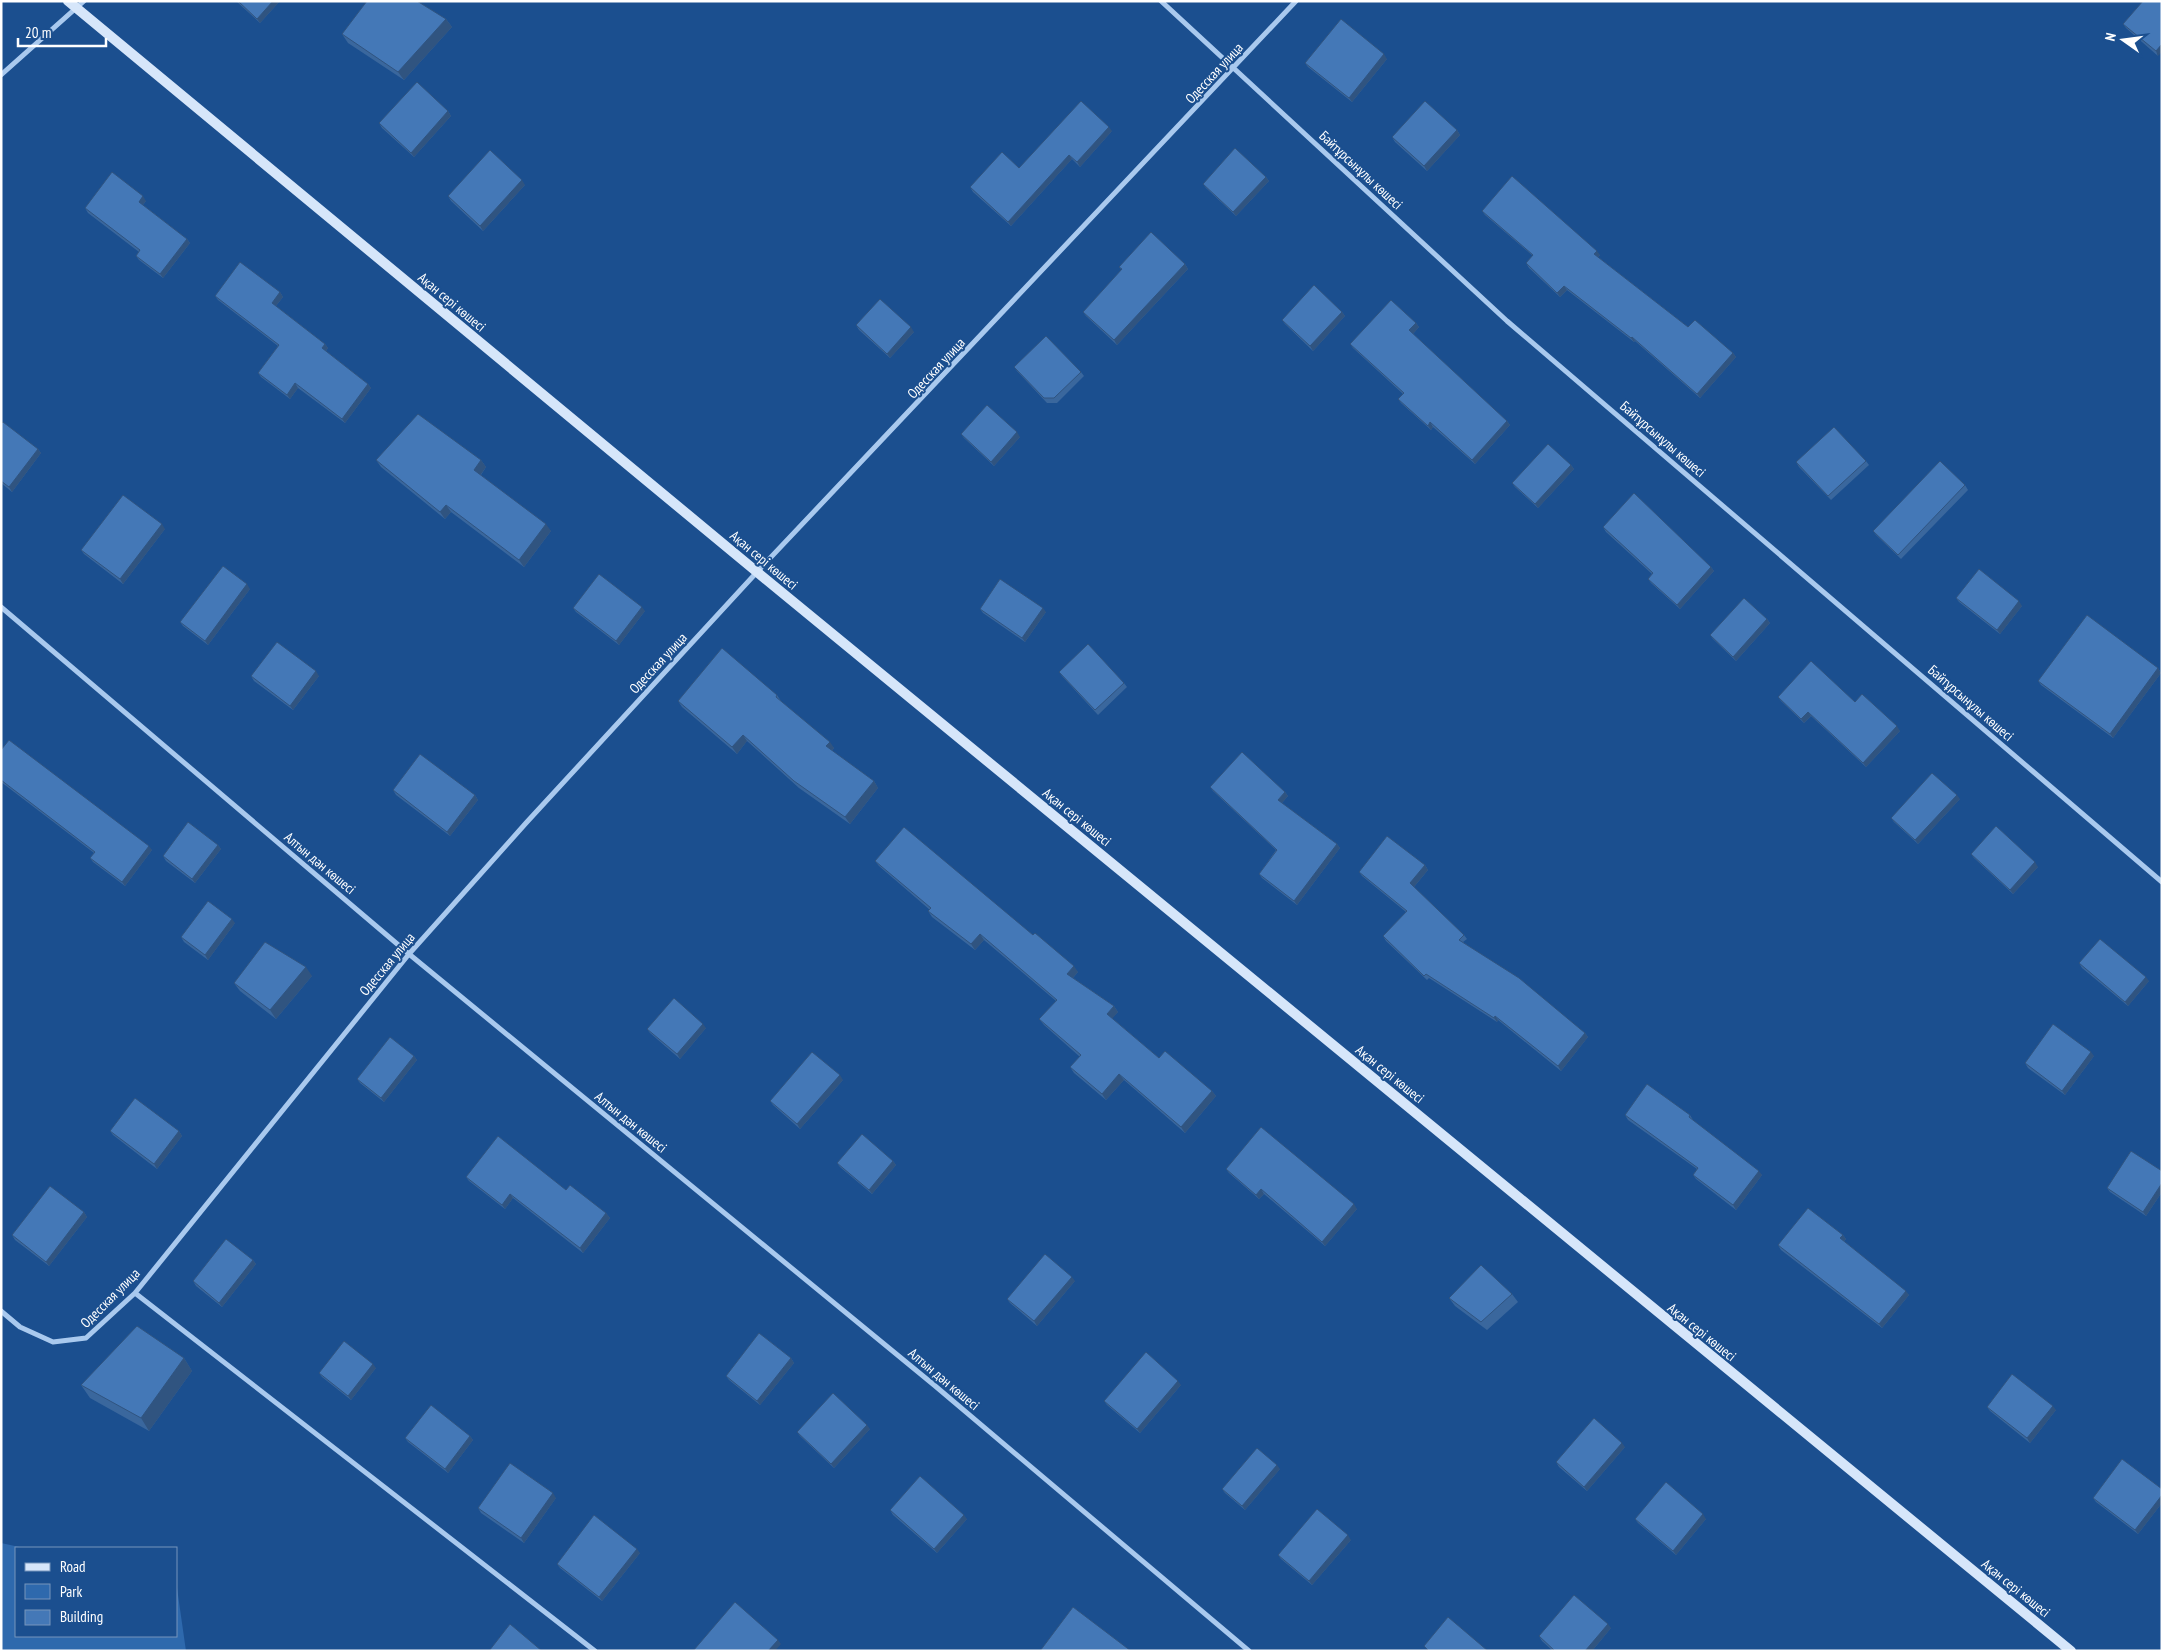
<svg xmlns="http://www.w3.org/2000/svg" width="2163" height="1652" font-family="'PT Sans Narrow',sans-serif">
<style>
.green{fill:#2e69ad}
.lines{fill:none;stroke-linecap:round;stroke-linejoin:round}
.street{stroke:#a9c9ee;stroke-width:5}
.secondary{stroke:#d6e6fa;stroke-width:10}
.wall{fill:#3a679d}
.shaded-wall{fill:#305480}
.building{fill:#4478b7;stroke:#305480}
.labels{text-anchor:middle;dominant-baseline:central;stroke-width:4;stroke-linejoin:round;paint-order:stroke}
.street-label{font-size:14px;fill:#fff;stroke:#1b4f8f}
</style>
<rect width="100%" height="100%" fill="#1b4f8f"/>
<path class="green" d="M1,1543l23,5h-8v88h160v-55l10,70h-185z"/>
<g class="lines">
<path class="street" d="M1161,1l346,320 655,561
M1,75l83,-74
M1,607l408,347 525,431 315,266
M135,1293l460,358
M1,1311l19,16 33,15 33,-4 49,-45 274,-339 117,-131 231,-251 539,-571"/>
<path class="secondary" d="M68,1l689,571 1314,1079"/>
</g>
<path class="wall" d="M236,1h44l-20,22z
M2143,1l15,55 -32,-28 -3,-4z
M446,19l6,8 -48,53 -56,-37 -6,-9z
M1387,59l-35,43 -44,-35 -3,-4z
M448,111l3,5 -37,41 -32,-29 -3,-5z
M1457,130l3,5 -33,36 -32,-29 -3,-5z
M1112,131l-32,36 -8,-8 -61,67 -38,-34 -3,-5z
M1266,177l3,4 -33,35 -30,-28 -3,-4z
M525,185l-42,46 -32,-30 -3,-5z
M146,201l-3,4 44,34 3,4 -27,35 -24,-18 -3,-4 3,-4 -51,-39 -3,-5z
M1482,211l118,44 -2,2 90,70 45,26 3,4 -36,41 -65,-57 -1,1 -67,-52 -7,7 -31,-29 -3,-5 7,-7 -48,-41z
M1185,264l3,5 -71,76 -31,-29 -3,-4 39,-42 -3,-3z
M280,292l3,5 -7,9 49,38 3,4 -2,3 42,33 3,4 -26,35 -47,-35 -8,11 -29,-22 -3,-4 20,-27 -60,-46 -3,-4z
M1342,312l3,4 -32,35 -28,-27 -3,-4z
M1416,323l3,4 -6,7 94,87 3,4 -35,39 -42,-37 -2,3 -30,-27 -3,-4 5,-5 -50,-46 -3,-4z
M856,325l58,7 -24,26 -31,-28z
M1014,367l67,5 3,4 -27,27h-10l-30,-32z
M1,424l37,25 3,4 -29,39 -11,-9z
M961,434l59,3 -26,29 -30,-28z
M376,460h105l5,7 -5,8 70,56 -27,36 -73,-55 -6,7 -64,-52z
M1866,461l3,4 -38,35 -32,-33 -3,-5z
M1571,465l3,4 -36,39 -23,-21 -3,-4z
M1965,485l3,5 -67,69 -25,-24 -3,-4z
M1603,527l108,40 3,4 -34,38 -29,-26 -3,-4 4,-5 -46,-42z
M165,529l-42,55 -39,-30 -3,-4z
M250,589l-42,56 -25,-19 -3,-4z
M1956,598l66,8 -22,28 -41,-32z
M573,608l72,3 -26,34 -43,-33z
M980,609l66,3 -21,30 -42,-29z
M1767,619l3,4 -34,38 -23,-22 -3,-4z
M2158,668l3,5 -48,65 -72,-53 -3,-4z
M1059,672l65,11 3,4 -29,28 -36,-39z
M251,676h68l-26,34 -39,-29z
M777,695l4,6 53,47 -2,3 42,30 4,7 -28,36 -51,-36 -52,-47 -10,13 -55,-47 -4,-6z
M1778,697l77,5 45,29 -34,36 -55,-51 -7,7 -23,-22z
M1,750l151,100 -27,36 -32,-24 -3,-4 4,-5 -93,-71z
M1210,787l75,5 3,4 -6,7 55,41 3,4 -43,57 -35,-27 -3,-4 17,-24 -63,-59z
M393,790l82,5 3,5 -28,36 -54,-41z
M1960,799l-42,45 -24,-22 -3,-4z
M218,845l3,4 -26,34 -29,-22 -3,-5z
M1971,854l67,13 -25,27 -39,-36z
M875,861l158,74 45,37 -5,6 41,28 4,6 -6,6 47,40 53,33 4,5 -31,37 -61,-53 -18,20 -32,-27 -4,-6 10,-10 -36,-32 -5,-6 17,-18 -72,-61 -9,10 -43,-33 -4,-6 2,-1 -51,-44z
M1425,865l3,5 -14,17 50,48 3,4 -4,3 122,91 3,4 -27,34 -63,-51 -1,2 -68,-44 -2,2 -41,-39 -3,-5 23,-24 -44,-36 -3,-4z
M235,923l-27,37 -24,-18 -3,-5z
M2079,963l70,18 -21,25 -46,-38z
M312,976l-36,43 -36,-28 -6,-8z
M706,1028l-26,31 -30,-26 -3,-4z
M414,1056l3,4 -33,42 -24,-19 -3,-4z
M2094,1056l-29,39 -37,-27 -3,-5z
M843,1080l-43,49 -27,-24 -3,-4z
M1625,1115h65l3,5h-1l70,55 -26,35 -40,-31 -3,-4 4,-6 -69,-49z
M110,1131h69l3,5 -25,33 -44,-34z
M893,1161l3,4 -24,29 -32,-27 -3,-4z
M1226,1169l131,40 -32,37 -61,-52 -5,5 -30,-26z
M2162,1171v21l-16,24 -36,-24 -3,-4z
M466,1177l100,13 40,23 4,5 -27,35 -70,-55 -8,11 -36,-28z
M84,1212l3,5 -38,49 -34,-26 -3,-5z
M1843,1235l3,4 -2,2 65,54 -27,33 -101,-78 -3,-5z
M253,1260l3,4 -34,43 -26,-21 -3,-5z
M1075,1281l-38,45 -27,-23 -3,-4z
M1512,1294l6,8 -31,28 -32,-24 -6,-8z
M184,1358l8,13 -43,60 -59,-33 -9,-13z
M791,1358l3,5 -34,42 -31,-25 -3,-4z
M376,1368l-25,32 -29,-23 -3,-4z
M1181,1385l-41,48 -33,-28 -3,-4z
M1987,1407l69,3 -26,33 -40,-32z
M870,1429l-36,39 -34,-32 -3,-4z
M470,1436l3,4 -25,33 -40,-31 -3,-4z
M1625,1447l-38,44 -28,-24 -3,-5z
M1280,1469l-35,41 -20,-17 -3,-4z
M2162,1489v14l-24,31 -42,-32 -3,-4z
M556,1498l-32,45 -43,-30 -3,-5z
M890,1510l77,9 -30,34 -44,-38z
M1635,1519h71l-30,36 -38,-32z
M1351,1540l-39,45 -31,-26 -3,-4z
M640,1553l-38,48 -42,-33 -3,-4z
M1611,1628l-19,23h-39l-11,-10 -3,-5z"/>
<path class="shaded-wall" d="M273,1h7l-20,22 -3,-4z
M446,19l6,8 -48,53 -6,-8z
M2162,44v8l-4,4 -2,-5z
M1384,54l3,5 -35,43 -3,-4z
M448,111l3,5 -37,41 -3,-4z
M1109,127l3,4 -32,36 -3,-5z
M1457,130l3,5 -33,36 -3,-5z
M1069,155l3,4 -61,67 -3,-4z
M1266,177l3,4 -33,35 -3,-4z
M522,180l3,5 -42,46 -3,-5z
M143,196l3,5 -4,5 -3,-4z
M187,239l3,4 -27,35 -3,-4z
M1597,251l3,4 -3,3 -3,-4z
M1185,264l3,5 -71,76 -3,-5z
M1564,286l3,4 -7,7 -3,-4z
M280,292l3,5 -8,10 -3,-4z
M1342,312l3,4 -32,35 -3,-5z
M1416,323l3,4 -7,8 -3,-5z
M911,327l3,5 -24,26 -3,-4z
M1632,337l3,4 -1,1 -3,-4z
M325,344l3,4 -3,4 -3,-4z
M1733,353l3,4 -36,41 -3,-4z
M295,383l3,5 -8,11 -3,-4z
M368,384l3,4 -26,35 -3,-4z
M1507,421l3,4 -35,39 -3,-4z
M1430,422l3,5 -2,3 -3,-4z
M1017,432l3,5 -26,29 -3,-4z
M38,449l3,4 -29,39 -3,-5z
M481,460l5,7 -7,10 -5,-7z
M1571,465l3,4 -36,39 -3,-4z
M446,505l5,7 -6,7 -5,-7z
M162,524l3,5 -42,55 -3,-5z
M546,524l5,7 -27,36 -5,-7z
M1711,567l3,4 -34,38 -3,-4z
M247,584l3,5 -42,56 -3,-4z
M2019,601l3,5 -22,28 -3,-4z
M642,607l3,4 -26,34 -3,-4z
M1043,608l3,4 -21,30 -3,-4z
M1767,619l3,4 -34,38 -3,-4z
M2158,668l3,5 -48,65 -3,-4z
M316,671l3,5 -26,34 -3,-4z
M1808,712l3,4 -7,7 -3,-4z
M1897,726l3,5 -34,36 -3,-4z
M743,735l4,6 -10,13 -5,-7z
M830,742l4,6 -3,4 -5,-6z
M874,781l4,7 -28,36 -5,-7z
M1285,792l3,4 -7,8 -3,-4z
M475,795l3,5 -28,36 -3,-4z
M1957,795l3,4 -42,45 -3,-4z
M1337,844l3,4 -43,57 -3,-4z
M218,845l3,4 -26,34 -3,-4z
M149,846l3,4 -27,36 -3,-4z
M2035,862l3,5 -25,27 -3,-4z
M1425,865l3,5 -15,18 -3,-5z
M232,919l3,4 -27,37 -3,-5z
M980,934l4,6 -9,10 -4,-6z
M1074,966l4,6 -7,8 -4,-6z
M306,967l6,9 -36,43 -6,-9z
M2146,977l3,4 -21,25 -3,-4z
M1114,1006l4,6 -7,8 -4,-6z
M1495,1016l3,4 -1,2 -3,-4z
M703,1024l3,4 -26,31 -3,-5z
M1585,1033l3,4 -27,34 -3,-5z
M2091,1052l3,4 -29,39 -3,-4z
M414,1056l3,4 -33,42 -3,-4z
M1119,1074l5,6 -18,20 -4,-6z
M840,1075l3,5 -43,49 -3,-5z
M1212,1091l4,5 -31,37 -4,-6z
M179,1131l3,5 -25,33 -3,-5z
M893,1161l3,4 -24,29 -3,-4z
M1759,1171l3,4 -26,35 -3,-5z
M2162,1183v9l-16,24 -3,-4z
M1261,1189l3,5 -5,5 -3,-4z
M510,1194l3,4 -8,11 -3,-4z
M1354,1204l3,5 -32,37 -3,-4z
M84,1212l3,5 -38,49 -3,-4z
M606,1213l4,5 -27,35 -3,-5z
M1843,1235l3,4 -3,3 -3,-4z
M253,1260l3,4 -34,43 -3,-4z
M1072,1277l3,4 -38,45 -3,-5z
M1906,1291l3,4 -27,33 -3,-4z
M184,1358l8,13 -43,60 -8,-13z
M791,1358l3,5 -34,42 -3,-4z
M373,1364l3,4 -25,32 -3,-4z
M1178,1381l3,4 -41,48 -3,-4z
M2053,1406l3,4 -26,33 -3,-5z
M867,1425l3,4 -36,39 -3,-4z
M470,1436l3,4 -25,33 -3,-4z
M1622,1443l3,4 -38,44 -3,-4z
M1277,1465l3,4 -35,41 -3,-4z
M553,1493l3,5 -32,45 -3,-5z
M2162,1495v8l-24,31 -3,-4z
M1703,1514l3,5 -30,36 -3,-4z
M964,1515l3,4 -30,34 -3,-4z
M1348,1535l3,5 -39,45 -3,-4z
M637,1549l3,4 -38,48 -3,-4z
M1608,1624l3,4 -19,23h-7z
M778,1640l3,4 -6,7h-7z"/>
<path class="building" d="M238,1h35l-16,18z
M367,1h50l29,18 -48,53 -56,-38z
M2143,1h19v43l-6,7 -33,-27z
M1341,19l43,35 -35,44 -44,-35z
M417,82l31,29 -37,42 -32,-30z
M1081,101l28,26 -32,35 -8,-7 -61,67 -38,-35 32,-35 17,16z
M1425,101l32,29 -33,36 -32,-29z
M1235,148l31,29 -33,35 -30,-28z
M490,150l32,30 -42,46 -32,-30z
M112,172l31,24 -4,6 48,37 -27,35 -24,-18 4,-6 -55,-42z
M1512,176l85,75 -3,3 94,73 7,-7 38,33 -36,41 -65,-57 -1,1 -67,-52 -7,7 -31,-30 7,-8 -51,-44z
M1151,232l34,32 -71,76 -31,-28 39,-43 -3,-2z
M240,262l40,30 -8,11 53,41 -3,4 46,36 -26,35 -47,-36 -8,12 -29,-22 21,-28 -64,-49z
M1314,285l28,27 -32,34 -28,-26z
M880,299l31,28 -24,27 -31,-29z
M1391,300l25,23 -7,7 98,91 -35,39 -42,-38 -2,4 -30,-27 6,-6 -54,-49z
M1046,336l35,36 -27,26h-10l-30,-31z
M987,405l30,27 -26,30 -30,-28z
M418,414l63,46 -7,10 72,54 -27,36 -73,-55 -6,7 -64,-52z
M3,422l35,27 -29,38 -8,-6v-57z
M1834,427l32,34 -38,35 -32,-34z
M1548,444l23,21 -36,39 -23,-21z
M1940,461l25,24 -67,70 -25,-24z
M1634,493l77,74 -34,38 -29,-26 5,-6 -50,-46z
M123,495l39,29 -42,55 -39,-29z
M223,566l24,18 -42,57 -25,-19z
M1979,569l40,32 -22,29 -41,-32z
M599,574l43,33 -26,34 -43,-33z
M1000,579l43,29 -21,30 -42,-29z
M1744,598l23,21 -34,38 -23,-22z
M2087,615l71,53 -48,66 -72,-53z
M277,642l39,29 -26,35 -39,-30z
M1088,644l36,39 -29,27 -36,-38z
M722,648l55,47 -1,2 54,45 -4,4 48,35 -29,36 -51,-36 -51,-46 -11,12 -54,-46z
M1811,661l44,41 7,-8 35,32 -34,37 -55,-51 -7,7 -23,-22z
M9,740l140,106 -27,36 -32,-24 5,-6 -94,-72v-30z
M1242,752l43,40 -7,8 59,44 -43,57 -35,-27 18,-24 -67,-63z
M420,754l55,41 -28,37 -54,-42z
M1932,773l25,22 -42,45 -24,-22z
M188,822l30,23 -26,34 -29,-23z
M1996,826l39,36 -25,28 -39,-36z
M904,827l129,108 2,-2 39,33 -7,8 47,32 -7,8 52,44 6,-7 47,40 -31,36 -62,-53 -17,20 -32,-27 11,-12 -42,-36 18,-19 -77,-66 -9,10 -43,-33 3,-3 -56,-47z
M1387,836l38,29 -15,18 54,52 -5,5 60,38 66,55 -27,33 -63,-50 -1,2 -68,-44 -2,2 -41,-40 24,-25 -48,-39z
M208,901l24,18 -27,36 -24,-18z
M2100,939l46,38 -21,25 -46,-39z
M265,942l41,25 -36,43 -36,-27z
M674,998l29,26 -26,30 -30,-25z
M2053,1024l38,28 -29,39 -37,-28z
M390,1037l24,19 -33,42 -24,-19z
M812,1052l28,23 -43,49 -27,-23z
M1647,1084l43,31 -1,2 70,54 -26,34 -40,-30 5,-7 -73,-53z
M135,1098l44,33 -25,33 -44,-33z
M1261,1127l93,77 -32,38 -61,-53 -5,6 -30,-26z
M862,1134l31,27 -24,29 -32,-27z
M498,1136l68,54 4,-5 36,28 -26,35 -70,-54 -8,11 -36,-28z
M2131,1151l31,20v12l-19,29 -36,-24z
M50,1186l34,26 -38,50 -34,-27z
M1808,1208l35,27 -3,3 66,53 -27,33 -101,-79z
M226,1239l27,21 -34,43 -26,-22z
M1045,1254l27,23 -38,44 -27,-22z
M1481,1265l31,29 -31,28 -32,-24z
M137,1326l47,32 -43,60 -60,-33z
M759,1333l32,25 -34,43 -31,-25z
M344,1341l29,23 -25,32 -29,-23z
M1146,1352l32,29 -41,48 -33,-28z
M2012,1374l41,32 -26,32 -40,-31z
M833,1393l34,32 -36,39 -34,-32z
M431,1405l39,31 -25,33 -40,-31z
M1594,1418l28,25 -38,44 -28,-25z
M1257,1448l20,17 -35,41 -20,-17z
M2122,1459l40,30v6l-27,35 -42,-32z
M510,1463l43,30 -32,45 -43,-30z
M920,1476l44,39 -30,34 -44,-39z
M1666,1482l37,32 -30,37 -38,-32z
M1317,1509l31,26 -39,46 -31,-26z
M594,1515l43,34 -38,48 -42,-33z
M1574,1595l34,29 -23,27h-30l-16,-15z
M735,1602l43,38 -10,11h-75z
M1073,1607l58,44h-91z
M1448,1617l40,34h-59l-5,-5z
M510,1624l32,27h-53z"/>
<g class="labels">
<g class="street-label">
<text transform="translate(1214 73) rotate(-47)">Одесская улица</text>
<text transform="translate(1361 170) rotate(43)">Байтұрсынұлы көшесі</text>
<text transform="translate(452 302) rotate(40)">Ақан сері көшесі</text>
<text transform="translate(936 368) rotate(-47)">Одесская улица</text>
<text transform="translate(1663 439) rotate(41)">Байтұрсынұлы көшесі</text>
<text transform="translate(764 560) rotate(40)">Ақан сері көшесі</text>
<text transform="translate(658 663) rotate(-47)">Одесская улица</text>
<text transform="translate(1971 703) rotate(41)">Байтұрсынұлы көшесі</text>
<text transform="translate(1077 817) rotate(39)">Ақан сері көшесі</text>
<text transform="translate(320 863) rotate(40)">Алтын дән көшесі</text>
<text transform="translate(387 964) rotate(-50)">Одесская улица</text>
<text transform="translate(1390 1074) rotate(39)">Ақан сері көшесі</text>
<text transform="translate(631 1122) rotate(39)">Алтын дән көшесі</text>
<text transform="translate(110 1298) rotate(-45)">Одесская улица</text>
<text transform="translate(1702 1332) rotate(39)">Ақан сері көшесі</text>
<text transform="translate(944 1379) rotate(40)">Алтын дән көшесі</text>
<text transform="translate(2016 1588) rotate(39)">Ақан сері көшесі</text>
</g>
</g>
<rect width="2163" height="1652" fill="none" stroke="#ffffff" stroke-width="5"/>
<rect x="15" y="1547" width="162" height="90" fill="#1b4f8f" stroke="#7695bc"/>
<rect x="25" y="1563" width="25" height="8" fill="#d6e6fa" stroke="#7695bc"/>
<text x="60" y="1572" font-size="15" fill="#ffffff">Road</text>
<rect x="25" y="1584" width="25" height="15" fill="#2e69ad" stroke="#7695bc"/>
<text x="60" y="1597" font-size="15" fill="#ffffff">Park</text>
<rect x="25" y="1610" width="25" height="15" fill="#4478b7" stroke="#7695bc"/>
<text x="60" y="1622" font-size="15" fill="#ffffff">Building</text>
<g transform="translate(2123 40) rotate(284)" stroke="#1b4f8f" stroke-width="4" paint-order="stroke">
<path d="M0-4L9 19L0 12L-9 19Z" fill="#ffffff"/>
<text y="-8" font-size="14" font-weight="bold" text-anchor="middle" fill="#ffffff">N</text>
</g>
<path d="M18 38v8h88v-8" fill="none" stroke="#ffffff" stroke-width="2.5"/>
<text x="25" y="38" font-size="15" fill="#ffffff" stroke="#1b4f8f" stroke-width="4" paint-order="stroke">20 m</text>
</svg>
